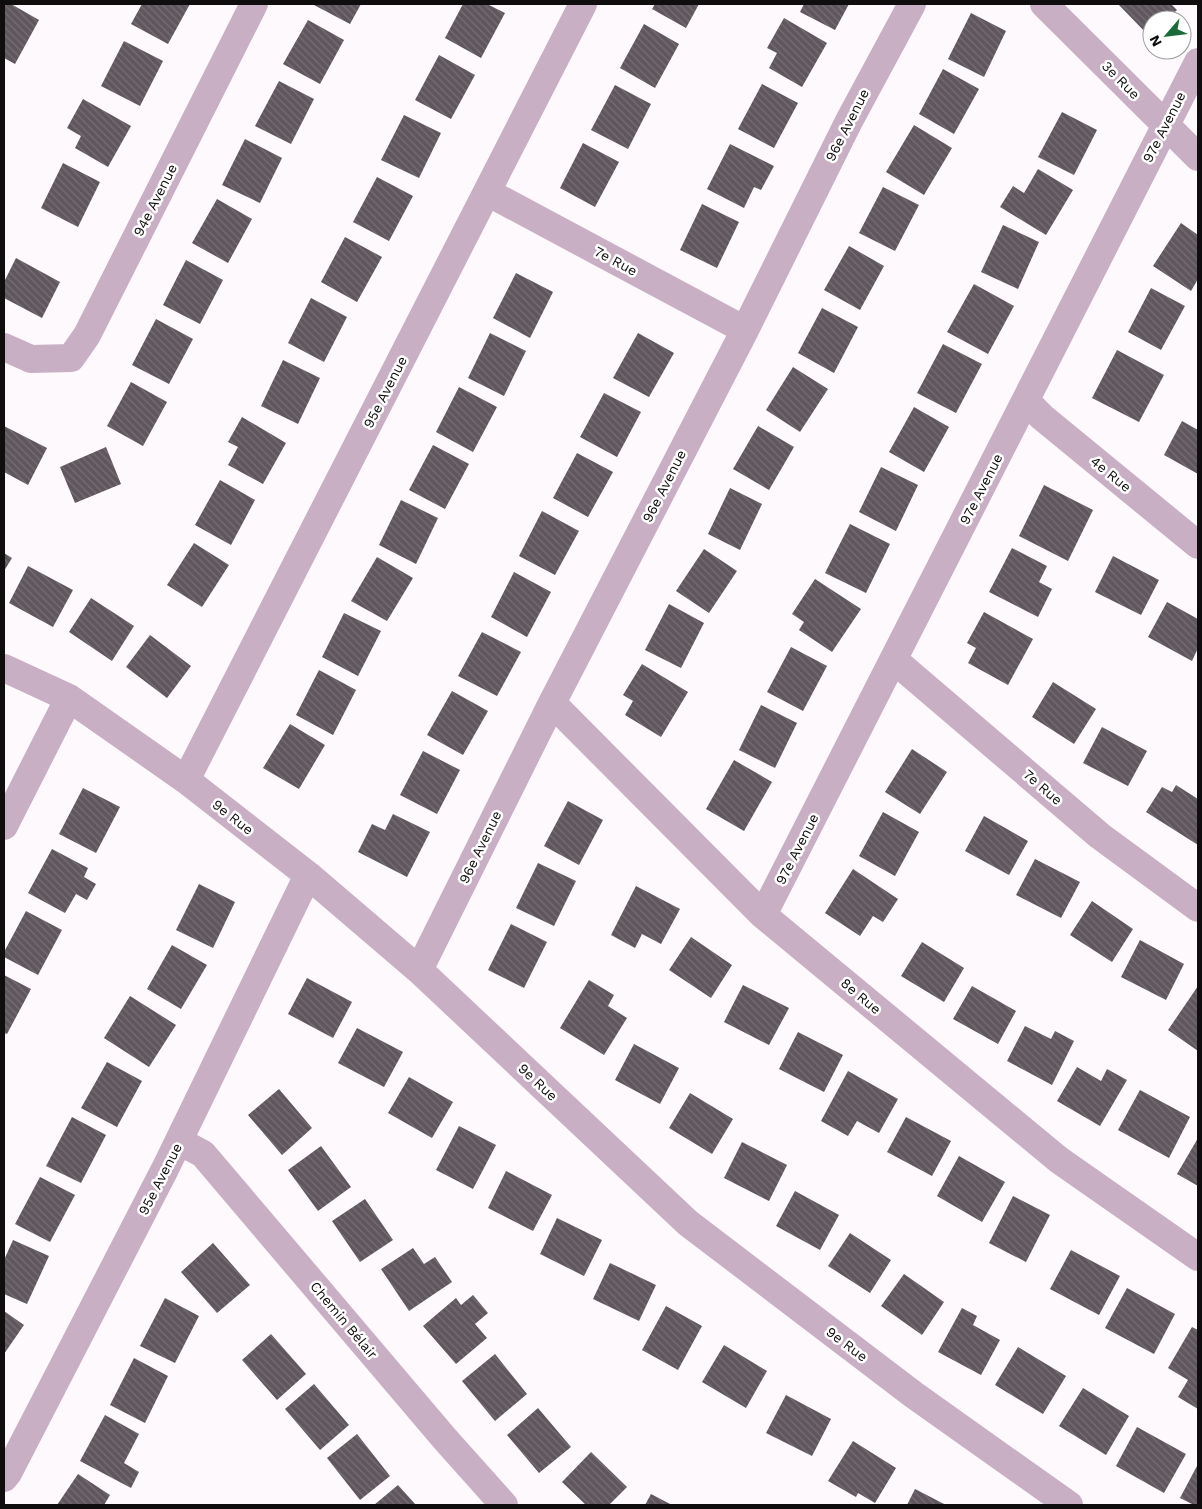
<svg xmlns="http://www.w3.org/2000/svg" width="1202" height="1509" font-family="'Work Sans',sans-serif">
<style>
.building{fill:url(#building-back-hatch)}
.lines{fill:none;stroke-linecap:round;stroke-linejoin:round}
.minor{stroke:#c9afc4;stroke-width:28}
.labels{text-anchor:middle;dominant-baseline:central;stroke-width:5;stroke-linejoin:round;paint-order:stroke}
.street-label{font-size:14px;fill:#100d0f;stroke:#fff}
</style>
<defs>
<pattern id="building-back-hatch" width="6" height="6" patternUnits="userSpaceOnUse" patternTransform="scale(1.25)"><rect width="6" height="6" fill="#5f575d"/><path d="M-1 5l2 2M0 0l6 6M5-1l2 2" fill="none" stroke="#756f74"/></pattern>
</defs>
<rect width="100%" height="100%" fill="#fef9fd"/>
<path class="building" d="M4,4h7l28,16 -24,44 -11,-6z
M142,4h48l-22,40 -37,-20z
M315,4h46l-11,20 -36,-19z
M463,4h24l18,9 -24,45 -36,-20z
M655,4h44l-13,24 -34,-19z
M804,4h45l-14,26 -35,-18z
M1118,4h53l6,6 -11,10h-14v14l-3,2z
M971,13l35,18 -22,46 -36,-18z
M784,18l43,25 -25,44 -33,-19 8,-15 -10,-5z
M308,20l36,20 -24,44 -37,-20z
M644,24l35,20 -24,44 -35,-20z
M124,41l39,20 -23,45 -39,-20z
M439,55l36,20 -24,44 -36,-19z
M943,69l36,20 -25,45 -35,-20z
M279,81l35,18 -23,45 -36,-18z
M762,84l36,19 -24,45 -36,-19z
M615,85l36,19 -23,45 -37,-19z
M83,99l48,27 -23,41 -33,-19 6,-12 -14,-8z
M1062,112l35,18 -23,45 -36,-18z
M404,115l37,18 -22,45 -38,-18z
M914,125l38,23 -28,47 -38,-23z
M245,139l37,19 -22,45 -38,-18z
M583,143l36,19 -24,45 -35,-19z
M730,144l44,22 -13,24 -7,-3 -10,21 -37,-19z
M63,163l37,19 -22,45 -37,-19z
M1038,169l35,21 -27,45 -46,-28 13,-21 11,7z
M377,177l36,19 -24,45 -36,-19z
M883,187l36,18 -24,46 -36,-18z
M217,199l35,20 -24,44 -36,-20z
M702,204l37,18 -22,46 -37,-18z
M1181,223l17,12v44l-7,12 -38,-25z
M1003,225l36,17 -21,47 -37,-17z
M345,237l37,20 -25,45 -36,-20z
M849,246l35,20 -24,44 -36,-20z
M16,258l44,24 -18,36 -38,-20v-16z
M186,260l37,20 -23,44 -37,-19z
M516,273l37,19 -23,46 -37,-20z
M974,284l40,22 -26,48 -41,-22z
M1151,288l34,18 -24,44 -33,-18z
M311,298l36,19 -23,45 -36,-19z
M822,308l36,19 -24,46 -36,-20z
M156,319l37,20 -24,45 -37,-19z
M490,333l36,18 -22,45 -36,-18z
M638,333l36,20 -25,44 -36,-19z
M943,344l39,20 -26,49 -39,-20z
M1117,350l47,25 -25,47 -47,-24z
M283,360l37,18 -22,46 -37,-18z
M793,367l35,22 -28,43 -34,-22z
M131,382l36,20 -24,44 -36,-20z
M459,387l38,20 -24,45 -37,-20z
M604,393l37,19 -24,45 -37,-20z
M914,407l35,20 -25,45 -35,-20z
M242,417l44,26 -23,41 -35,-19 10,-18 -10,-5z
M1182,421l16,9v44l-34,-19z
M4,426l43,22 -19,37 -24,-13z
M758,426l36,21 -25,43 -36,-21z
M433,445l36,19 -24,45 -36,-19z
M106,447l15,37 -46,19 -15,-36z
M577,453l36,19 -25,45 -35,-19z
M881,467l37,18 -22,46 -37,-19z
M220,480l35,20 -24,45 -36,-20z
M1044,485l49,25 -25,51 -49,-25z
M730,488l32,16 -22,46 -32,-16z
M401,500l37,18 -22,46 -37,-19z
M542,511l37,20 -24,44 -36,-19z
M850,524l40,20 -24,49 -41,-20z
M194,543l35,22 -27,42 -35,-22z
M1012,548l35,18 -8,16 13,7 -14,28 -49,-25z
M704,549l33,22 -28,42 -33,-22z
M4,553l8,5 -8,13z
M1113,556l46,24 -18,35 -46,-23z
M377,557l36,21 -26,43 -36,-20z
M28,566l45,24 -20,37 -44,-24z
M514,572l37,20 -24,45 -36,-20z
M815,579l46,30 -29,43 -33,-22 5,-8 -12,-8z
M91,598l43,28 -22,35 -43,-29z
M1167,602l31,17v29l-6,13 -44,-24z
M669,604l35,19 -23,45 -36,-18z
M984,612l49,27 -25,46 -40,-22 8,-15 -9,-5z
M344,613l37,18 -23,45 -36,-19z
M482,632l39,20 -24,44 -39,-20z
M150,635l41,31 -24,32 -41,-31z
M791,647l36,19 -24,45 -36,-19z
M642,664l46,28 -27,45 -36,-22 8,-14 -10,-6z
M319,670l37,20 -23,45 -37,-20z
M1053,682l43,27 -22,35 -42,-27z
M452,691l36,20 -25,44 -36,-20z
M761,705l36,18 -22,45 -36,-18z
M290,724l35,21 -26,44 -36,-21z
M1102,727l45,24 -19,35 -45,-23z
M912,749l35,23 -27,42 -35,-22z
M423,751l37,19 -23,44 -37,-19z
M734,760l38,22 -28,49 -38,-22z
M1176,785l22,14v46l-52,-33 16,-25 10,5z
M83,788l37,19 -24,46 -37,-19z
M568,801l35,19 -24,45 -35,-19z
M883,812l36,20 -24,44 -36,-20z
M393,814l37,18 -23,45 -49,-25 14,-28 13,6z
M984,816l44,25 -19,34 -44,-24z
M52,849l36,19 -4,9 12,7 -9,16 -11,-6 -11,19 -37,-20z
M1035,859l45,23 -19,36 -45,-23z
M538,863l38,18 -22,45 -38,-18z
M853,869l45,30 -15,23 -10,-6 -13,20 -35,-23z
M199,884l36,18 -22,46 -37,-18z
M636,886l44,23 -19,35 -19,-10 -7,14 -24,-13z
M1092,901l41,28 -21,33 -42,-27z
M26,911l36,19 -24,45 -34,-18v-5z
M511,924l36,18 -23,46 -36,-18z
M691,937l41,28 -21,33 -42,-28z
M1140,940l44,24 -18,36 -45,-23z
M922,942l42,26 -20,34 -43,-26z
M172,945l35,20 -26,44 -34,-20z
M4,975l27,14 -24,45 -3,-1z
M307,978l45,24 -19,36 -45,-24z
M589,980l25,15 -6,11 19,12 -23,37 -44,-27z
M743,985l46,23 -20,37 -45,-23z
M972,986l44,25 -18,33 -45,-25z
M1198,986v65l-30,-21z
M130,996l46,29 -27,42 -45,-29z
M1025,1026l26,13 4,-8 19,10 -22,44 -45,-24z
M357,1028l46,24 -19,35 -46,-24z
M798,1032l45,23 -19,37 -45,-23z
M634,1044l45,24 -19,36 -45,-24z
M107,1062l35,19 -25,46 -36,-19z
M1077,1067l24,14 6,-12 20,11 -27,46 -43,-25z
M848,1071l50,28 -19,34 -22,-12 -9,15 -27,-15z
M409,1077l44,25 -21,36 -44,-25z
M279,1089l33,39 -30,27 -34,-40z
M1140,1090l50,27 -21,41 -51,-28z
M690,1093l43,26 -21,35 -43,-26z
M72,1117l34,18 -25,48 -35,-17z
M906,1117l45,24 -19,35 -45,-24z
M459,1126l37,19 -23,44 -37,-19z
M1198,1138v48l-21,-12z
M742,1142l45,23 -18,36 -45,-23z
M321,1146l30,41 -33,24 -30,-41z
M959,1156l46,26 -23,40 -45,-26z
M506,1171l46,24 -19,36 -45,-23z
M40,1177l35,18 -25,47 -35,-18z
M795,1191l44,24 -19,35 -44,-24z
M1013,1196l37,19 -24,47 -37,-19z
M365,1199l28,41 -33,22 -28,-41z
M557,1218l45,22 -18,36 -44,-22z
M850,1233l41,27 -21,33 -42,-27z
M13,1240l36,16 -22,48 -23,-10v-34z
M213,1243l37,42 -33,28 -36,-41z
M413,1248l11,16 11,-7 17,25 -43,29 -28,-42z
M1071,1250l49,26 -21,39 -49,-26z
M610,1263l46,22 -17,36 -46,-22z
M904,1274l40,28 -22,33 -41,-29z
M1127,1288l48,26 -21,40 -49,-26z
M473,1295l15,18 -13,11 12,14 -31,26 -33,-38 33,-28 5,7z
M165,1298l34,18 -24,47 -35,-17z
M666,1306l36,20 -24,44 -36,-20z
M962,1308l15,8 -4,9 27,15 -19,35 -43,-23z
M4,1311l20,14 -20,29z
M1192,1327l6,3v79l-20,-12 10,-17 -20,-12z
M271,1334l35,40 -29,26 -35,-40z
M724,1345l43,26 -21,37 -44,-26z
M1018,1347l48,29 -23,38 -48,-29z
M495,1354l32,40 -32,27 -33,-40z
M134,1358l34,18 -23,47 -35,-18z
M314,1384l35,41 -29,25 -35,-41z
M1083,1388l46,28 -23,39 -47,-29z
M786,1395l45,24 -19,37 -46,-23z
M538,1408l33,39 -32,26 -32,-38z
M105,1415l34,19 -15,29 15,9 -8,16 -51,-27z
M1137,1427l49,27 -22,39 -48,-27z
M357,1434l33,42 -30,24 -33,-42z
M853,1441l43,27 -21,35 -17,-10 -2,4 -28,-16z
M591,1452l36,35 -18,18h-23l-24,-23z
M1198,1464v41h-4l-14,-7z
M78,1474l32,21 -6,10h-47z
M398,1485l18,20h-42z
M915,1489l31,16h-39z
M651,1494l21,11h-27z"/>
<g class="lines">
<path class="minor" d="M1044,4l154,153
M487,192l258,138
M4,347l27,12 40,-1 16,-23 167,-331
M1026,401l16,16 156,128
M894,660l206,176 98,72
M4,668l65,30 117,82 122,95 111,95 269,253 226,172 155,110
M552,703l211,212 296,245 139,97
M186,780l397,-776
M4,826l65,-128
M763,915l435,-853
M419,970l133,-267 193,-373 104,-209 63,-117
M179,1141l24,13 242,285 59,66
M4,1478l4,-5 157,-304 143,-294"/>
</g>
<g class="labels">
<g class="street-label">
<text transform="translate(1121 80) rotate(45)">3e Rue</text>
<text transform="translate(847 125) rotate(-63)">96e Avenue</text>
<text transform="translate(1164 127) rotate(-63)">97e Avenue</text>
<text transform="translate(155 200) rotate(-63)">94e Avenue</text>
<text transform="translate(616 261) rotate(28)">7e Rue</text>
<text transform="translate(385 392) rotate(-63)">95e Avenue</text>
<text transform="translate(1111 474) rotate(39)">4e Rue</text>
<text transform="translate(664 486) rotate(-63)">96e Avenue</text>
<text transform="translate(981 489) rotate(-63)">97e Avenue</text>
<text transform="translate(1043 787) rotate(41)">7e Rue</text>
<text transform="translate(233 817) rotate(38)">9e Rue</text>
<text transform="translate(480 847) rotate(-64)">96e Avenue</text>
<text transform="translate(797 849) rotate(-63)">97e Avenue</text>
<text transform="translate(861 996) rotate(40)">8e Rue</text>
<text transform="translate(538 1082) rotate(43)">9e Rue</text>
<text transform="translate(160 1179) rotate(-63)">95e Avenue</text>
<text transform="translate(344 1320) rotate(50)">Chemin Bélair</text>
<text transform="translate(847 1344) rotate(37)">9e Rue</text>
</g>
</g>
<rect width="1202" height="1509" fill="none" stroke="#100d0f" stroke-width="10"/>
<g transform="translate(1167 35) rotate(242)"><circle r="24" fill="#ffffff" stroke="#9f9e9f"/>
<path d="M0-4L9 19L0 12L-9 19Z" fill="#1a6a3a"/>
<text y="-8" font-size="14" font-weight="bold" text-anchor="middle" fill="#100d0f">N</text>
</g>
</svg>
